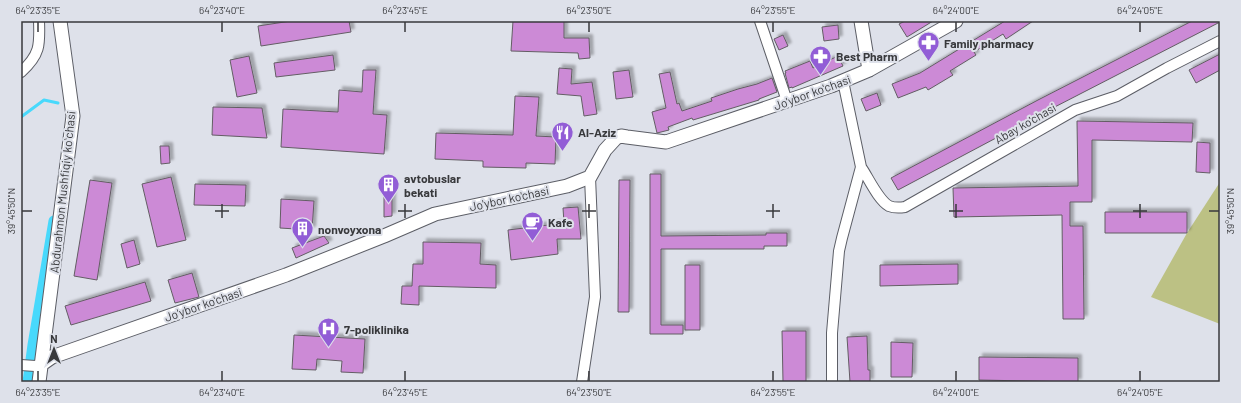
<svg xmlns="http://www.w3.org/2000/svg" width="1241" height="403" font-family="Barlow,sans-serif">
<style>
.green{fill:#bcc184}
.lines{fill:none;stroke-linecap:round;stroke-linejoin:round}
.stream{stroke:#48d9fc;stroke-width:3}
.canal{stroke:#48d9fc;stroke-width:11}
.building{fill:#cc8ad6;stroke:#635d64;filter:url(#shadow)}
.street-casing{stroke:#5c5e66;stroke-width:12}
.secondary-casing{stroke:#5c5e66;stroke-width:15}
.street{stroke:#fff;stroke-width:10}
.secondary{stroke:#fff;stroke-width:13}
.ticks{fill:none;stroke:#38393c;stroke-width:1.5}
.labels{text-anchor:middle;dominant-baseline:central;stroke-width:4;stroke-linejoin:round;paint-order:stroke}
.poi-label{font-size:12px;font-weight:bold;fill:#38393c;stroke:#dee1ea;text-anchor:start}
.street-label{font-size:12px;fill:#38393c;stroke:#dee1ea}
.neatline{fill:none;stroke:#38393c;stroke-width:1.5}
.ticks-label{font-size:10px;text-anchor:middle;fill:#38393c}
</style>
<defs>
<filter id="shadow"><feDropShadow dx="3.5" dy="-3.5" stdDeviation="1" flood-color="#0004"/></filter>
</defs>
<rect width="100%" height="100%" fill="#dee1ea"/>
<path class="green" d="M1220,182v142l-69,-27 36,-64z"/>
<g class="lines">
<path class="stream" d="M21,117l23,-17 14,3"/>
<path class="canal" d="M28,382l5,-37 21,-124"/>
</g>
<path class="building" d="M291,21h58l2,11 -90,14 -3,-20z
M513,21h51v17h25l1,20 -11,1 -1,-6 -67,-2z
M905,21h28l-26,16 -8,-13z
M1005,21h28l-27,18 -3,-5 -29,18 2,3 -26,16 3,4 -25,15 -2,-3 -28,11 -6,-14 28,-11z
M1192,21h28v1l-175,90 -147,78 -7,-12 147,-78z
M838,25l1,14 -15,2 -2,-14z
M783,35l5,11 -9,4 -5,-11z
M1220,54v16l-24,13 -7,-13z
M333,55l2,15 -59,7 -2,-14z
M249,56l8,37 -20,4 -7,-37z
M838,56l5,10 -51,22v-1l-3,1 -4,-15h1l-1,-2 25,-10 3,7z
M559,68l13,1 -1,15 21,-2 5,32 -13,2 -3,-20 -24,-2z
M363,70h13l-3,44 14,1 -3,39 -103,-7 2,-38 55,3 1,-22 23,2z
M629,70l4,27 -17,2 -3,-27z
M670,72l7,32 2,-1 3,8 30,-10 -1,-3 27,-9 19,-5 15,-6 5,14 -18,7v1l-66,20 -1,-2 -24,9 1,3 -12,3 -5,-21 14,-4 -7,-34z
M877,93l4,12 -15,6 -5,-12z
M515,96l24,1 -3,39 20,1 -1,27 -29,-1v5l-43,-1v-6l-48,-2 1,-26 77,2z
M213,107l49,1 5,30 -55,-3z
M1077,121l116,2 -1,19 -100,-2v62h-22v24h13l1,93h-21l-1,-104 -108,2 -1,-29 125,-2z
M1197,142l13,1v30l-14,-1z
M160,146h9l1,17 -9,1z
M650,174h11v62l105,-1v-2h21v13h-23v3h-103v76h22v9h-33z
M171,177l15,63 -29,7 -15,-63z
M90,180l22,3 -15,97 -23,-4z
M619,180h11l-1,132h-11z
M195,184l51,1 -1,21 -51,-1z
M392,193v23l-8,1v-23z
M281,199l33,2 -2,29 -32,-2z
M578,207l3,32h-24l1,15 -47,6 -3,-30 56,-7 -1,-15z
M1105,212h82v21h-82z
M324,236l5,7 -33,15 -4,-10z
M134,240l6,24 -13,4 -6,-24z
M423,242l58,1 -1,21 16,1v23l-77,-2v19l-18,-1 1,-18h10l1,-22h10z
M958,264v20l-78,2v-21z
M685,265h15v65h-15z
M192,273l7,24 -24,6 -7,-23z
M145,282l6,19 -80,24 -6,-19z
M782,331h24v51h-23z
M294,335l71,4 -2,34 -22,-1 1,-11 -25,-2 -1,11 -24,-1z
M867,336l1,34h2v12h-20l-3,-45z
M891,342l22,1 -1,34h-21z
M979,357l99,1v24l-99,-2z"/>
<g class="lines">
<defs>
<path id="street" d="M760,21l27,80
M21,72c19,-17 19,-27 18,-51
M861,167c7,10 17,33 28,39 5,2 10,2 16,1l170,-97 42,-14 50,-28 53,-27
M21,365l14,1 7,-2
M582,382l13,-85 -5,-120
M832,382v-49l7,-82 3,-13 19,-71 -18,-86"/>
<path id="secondary" d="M861,21l8,49
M42,364l10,-7 234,-82 98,-39 51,-22 132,-28 23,-9 15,-27 11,-12 5,-2 6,1 39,5 165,-56 38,-16 87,-49
M39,382l34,-266 -13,-95"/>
</defs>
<use href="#street" class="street-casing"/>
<use href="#secondary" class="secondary-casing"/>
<use href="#street" class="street"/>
<use href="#secondary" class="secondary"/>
</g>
<path class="ticks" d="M38,22v10M222,22v10M405,22v10M589,22v10M773,22v10M956,22v10M1140,22v10M222,204v14M405,204v14M589,204v14M773,204v14M956,204v14M1140,204v14M22,211h10M215,211h14M398,211h14M582,211h14M766,211h14M949,211h14M1133,211h14M1209,211h10M38,371v10M222,371v10M405,371v10M589,371v10M773,371v10M956,371v10M1140,371v10"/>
<defs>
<symbol id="pharmacy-pin" viewBox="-11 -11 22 30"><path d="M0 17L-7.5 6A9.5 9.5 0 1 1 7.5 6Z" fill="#925dd6" stroke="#dee1ea"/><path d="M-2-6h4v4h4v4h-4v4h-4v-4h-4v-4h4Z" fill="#fff"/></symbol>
<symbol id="restaurant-pin" viewBox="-11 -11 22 30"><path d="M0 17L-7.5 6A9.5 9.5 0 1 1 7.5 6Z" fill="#925dd6" stroke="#dee1ea"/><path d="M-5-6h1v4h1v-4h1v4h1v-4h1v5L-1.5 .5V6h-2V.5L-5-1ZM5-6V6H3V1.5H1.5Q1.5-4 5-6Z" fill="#fff"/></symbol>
<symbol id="building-pin" viewBox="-11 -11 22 30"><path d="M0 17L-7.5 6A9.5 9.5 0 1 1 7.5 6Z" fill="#925dd6" stroke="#dee1ea"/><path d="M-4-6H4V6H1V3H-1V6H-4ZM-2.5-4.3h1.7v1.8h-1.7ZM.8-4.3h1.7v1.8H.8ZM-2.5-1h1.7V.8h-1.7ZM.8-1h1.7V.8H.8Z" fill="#fff"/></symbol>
<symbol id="cafe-pin" viewBox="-11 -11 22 30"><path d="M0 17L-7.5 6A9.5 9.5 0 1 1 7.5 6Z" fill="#925dd6" stroke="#dee1ea"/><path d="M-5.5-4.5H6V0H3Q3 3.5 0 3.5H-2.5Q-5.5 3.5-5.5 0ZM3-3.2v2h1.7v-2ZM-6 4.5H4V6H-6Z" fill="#fff"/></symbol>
<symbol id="hospital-pin" viewBox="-11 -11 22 30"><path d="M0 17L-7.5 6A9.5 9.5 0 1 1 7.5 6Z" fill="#925dd6" stroke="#dee1ea"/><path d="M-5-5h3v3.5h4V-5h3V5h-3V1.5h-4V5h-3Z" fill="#fff"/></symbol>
</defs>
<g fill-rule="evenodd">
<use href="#pharmacy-pin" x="916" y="30" width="25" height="34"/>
<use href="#pharmacy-pin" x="808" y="44" width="25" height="34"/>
<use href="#restaurant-pin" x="550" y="120" width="25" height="34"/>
<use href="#building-pin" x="376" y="172" width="25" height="34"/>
<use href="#cafe-pin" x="520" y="210" width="25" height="34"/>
<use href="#building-pin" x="290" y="216" width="25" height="34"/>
<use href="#hospital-pin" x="316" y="316" width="25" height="34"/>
</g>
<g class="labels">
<g class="poi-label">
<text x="944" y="43">Family pharmacy</text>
<text x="836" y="56">Best Pharm</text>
<text x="578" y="132">Al-Aziz</text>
<text x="404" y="178">avtobuslar<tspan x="404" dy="14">bekati</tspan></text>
<text x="548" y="222">Kafe</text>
<text x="318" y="229">nonvoyxona</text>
<text x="344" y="329">7-poliklinika</text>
</g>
<g class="street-label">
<text transform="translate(812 92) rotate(-20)">Jo'ybor ko'chasi</text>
<text transform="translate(1025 123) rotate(-30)">Abay ko'chasi</text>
<text transform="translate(62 192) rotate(-84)">Abdurahmon Mushfiqiy koʻchasi</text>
<text transform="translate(509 198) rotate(-12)">Jo'ybor ko'chasi</text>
<text transform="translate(203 304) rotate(-19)">Jo'ybor ko'chasi</text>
</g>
</g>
<rect width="1241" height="403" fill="none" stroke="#dee1ea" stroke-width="44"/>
<g transform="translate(54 349)" stroke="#dee1ea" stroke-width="3" paint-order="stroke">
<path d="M0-3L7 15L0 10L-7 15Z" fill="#38393c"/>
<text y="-6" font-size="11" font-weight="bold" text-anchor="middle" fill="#38393c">N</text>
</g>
<rect x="22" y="22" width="1197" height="359" class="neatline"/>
<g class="ticks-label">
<text x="38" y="14">64°23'35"E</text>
<text x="222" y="14">64°23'40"E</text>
<text x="405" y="14">64°23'45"E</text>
<text x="589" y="14">64°23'50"E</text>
<text x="773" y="14">64°23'55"E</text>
<text x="956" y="14">64°24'00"E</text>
<text x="1140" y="14">64°24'05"E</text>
<text transform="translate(11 211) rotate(-90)" y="4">39°45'50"N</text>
<text transform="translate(1230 211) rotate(-90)" y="4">39°45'50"N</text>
<text x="38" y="396">64°23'35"E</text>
<text x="222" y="396">64°23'40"E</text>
<text x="405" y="396">64°23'45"E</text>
<text x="589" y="396">64°23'50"E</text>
<text x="773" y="396">64°23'55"E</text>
<text x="956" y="396">64°24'00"E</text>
<text x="1140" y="396">64°24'05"E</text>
</g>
</svg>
